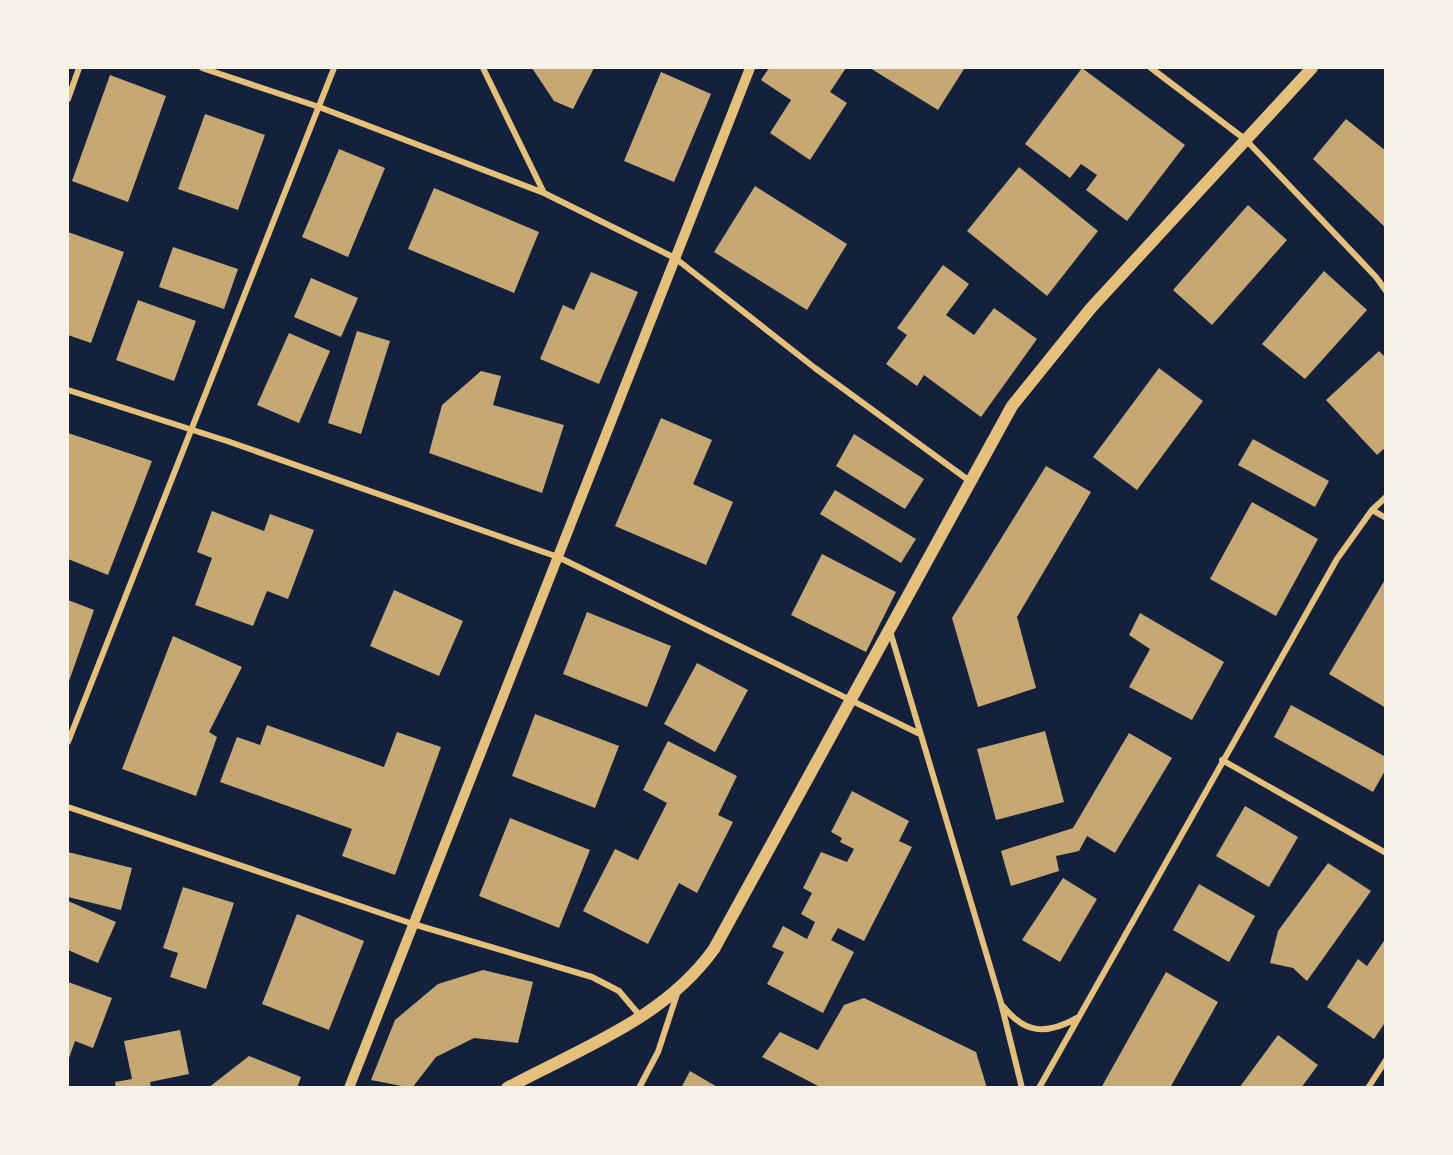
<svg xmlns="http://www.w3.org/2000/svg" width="1453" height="1155" font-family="'PT Serif',serif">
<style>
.building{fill:#c6a872}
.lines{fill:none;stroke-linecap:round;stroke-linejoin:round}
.minor{stroke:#e5c07b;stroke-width:6}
.tertiary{stroke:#e5c07b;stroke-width:10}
.secondary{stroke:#e5c07b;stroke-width:12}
</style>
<rect width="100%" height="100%" fill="#14213d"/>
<path class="building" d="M532,68h62l-21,41 -19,-8z
M769,68h77l-16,24 17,11 -37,57 -40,-27 21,-33 -30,-20z
M870,68h92l2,1 -26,41z
M1082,68l103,77 -58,76 -41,-31 11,-15 -16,-11 -11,14 -45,-34z
M661,72l50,22 -37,88 -50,-21z
M110,75l56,21 -38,106 -56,-21z
M205,114l60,21 -27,75 -60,-21z
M1346,119l40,32v77l-73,-69z
M339,149l46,19 -37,89 -46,-20z
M1019,167l79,64 -51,65 -80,-65z
M755,186l92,58 -40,66 -93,-58z
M434,188l105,44 -25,61 -106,-44z
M1248,205l39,35 -75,85 -39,-35z
M68,232l56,20 -33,91 -23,-8z
M173,247l65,22 -14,40 -65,-22z
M943,265l26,19 -23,31 28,20 20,-27 43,31 -56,78 -57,-42 -7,11 -31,-22 21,-29 -10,-7z
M1324,271l43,39 -62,69 -43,-35z
M591,272l47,20 -39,92 -59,-25 23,-54 11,5z
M311,278l47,20 -17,39 -47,-20z
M138,300l58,21 -22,60 -58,-21z
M357,331l33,10 -29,93 -33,-11z
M289,333l41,18 -31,72 -42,-18z
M1379,351l7,7v89l-9,8 -51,-55z
M1159,368l44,33 -66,89 -44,-33z
M481,371l20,5 -8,29 71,20 -22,68 -113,-40 13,-48z
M661,418l51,22 -19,44 40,18 -27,63 -91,-39z
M68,433l84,28 -44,114 -40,-16z
M854,434l70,45 -19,30 -69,-43z
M1253,439l76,42 -14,26 -77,-42z
M1046,466l45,26 -74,125 19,71 -58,19 -26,-89z
M835,490l81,49 -15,24 -81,-49z
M1252,502l66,37 -42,77 -66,-37z
M212,511l52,20 6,-17 44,16 -26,69 -21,-8 -14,35 -58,-21 17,-47 -15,-6z
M822,554l74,38 -30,60 -75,-37z
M1386,578v130l-57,-34z
M394,590l69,31 -24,55 -69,-30z
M68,600l26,10 -26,74z
M587,612l84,34 -24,61 -84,-33z
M1140,613l84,49 -32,58 -63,-33 21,-38 -21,-14z
M173,636l69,31 -33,65 8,5 -21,59 -74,-27z
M697,663l51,27 -33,62 -51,-28z
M1291,705l95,52v12l-13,23 -99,-55z
M535,714l84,32 -24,62 -83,-32z
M267,725l117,42 13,-35 44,15 -46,128 -53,-19 10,-27 -132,-47 17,-45 23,8z
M1045,731l19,71 -68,18 -19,-71z
M1129,733l43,25 -57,95 -28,-17 -8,15 -23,5 3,15 -48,15 -10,-35 72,-23z
M668,741l69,35 -19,39 15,7 -36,71 -18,-10 -31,61 -65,-33 32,-62 23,11 29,-57 -24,-13z
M852,791l57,30 -10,20 13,6 -48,94 -26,-13 -7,12 23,12 -31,61 -56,-29 17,-32 -12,-5 11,-21 24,13 8,-17 -14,-8 11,-21 -9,-5 18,-36 26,10 7,-13 -14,-7 2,-4 -11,-6z
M1245,806l53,31 -29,50 -53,-31z
M510,818l80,32 -31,78 -80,-32z
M68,852l64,16 -11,42 -53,-13z
M1328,863l43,28 -64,90 -14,-13 -23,-5 8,-32z
M1063,878l34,21 -37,63 -38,-22z
M1199,884l56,32 -26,46 -56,-32z
M183,887l51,16 -28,86 -36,-12 8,-24 -15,-5z
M68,901l48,21 -18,41 -30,-13z
M297,914l67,27 -35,89 -67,-26z
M1386,938v83l-12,18 -47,-32 31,-48 9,7z
M483,970l50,12 -15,61 -44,-5 -38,19 -24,31 -41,-8 24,-60 43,-36z
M1166,972l52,30 -48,86h-69z
M68,982l44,16 -19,50 -18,-7 -7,20z
M864,998l112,54 11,36h-165l-60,-31 18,-25 38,18 26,-45z
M180,1030l9,44 -39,8 1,6h-35l-1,-6 17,-3 -8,-38z
M1278,1035l40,30 -17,23h-62z
M249,1056l52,21 -4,11h-89z
M690,1071l29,17h-38z"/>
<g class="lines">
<path class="minor" d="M202,68l117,39 225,86 131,65 140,110 156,114
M483,68l61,125
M1151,68l95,72 130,137 10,14
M68,99l11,-31
M68,390l159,51 331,116 362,177
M1372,510l14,8
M890,631l111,372 21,85
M68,742l266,-674
M1222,760l164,93
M68,807l345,117 179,53 27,14 22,26
M1003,1006c22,28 43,29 74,12
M639,1088l19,-36 20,-61
M1039,1088l298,-529 35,-49 14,-13
M1368,1088l18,-28"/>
<path class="tertiary" d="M349,1088l401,-1020"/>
<path class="secondary" d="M507,1088c74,-40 157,-69 207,-139l298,-543 79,-98 221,-240"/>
</g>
<rect width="1453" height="1155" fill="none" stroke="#f6f1e7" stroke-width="138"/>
</svg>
